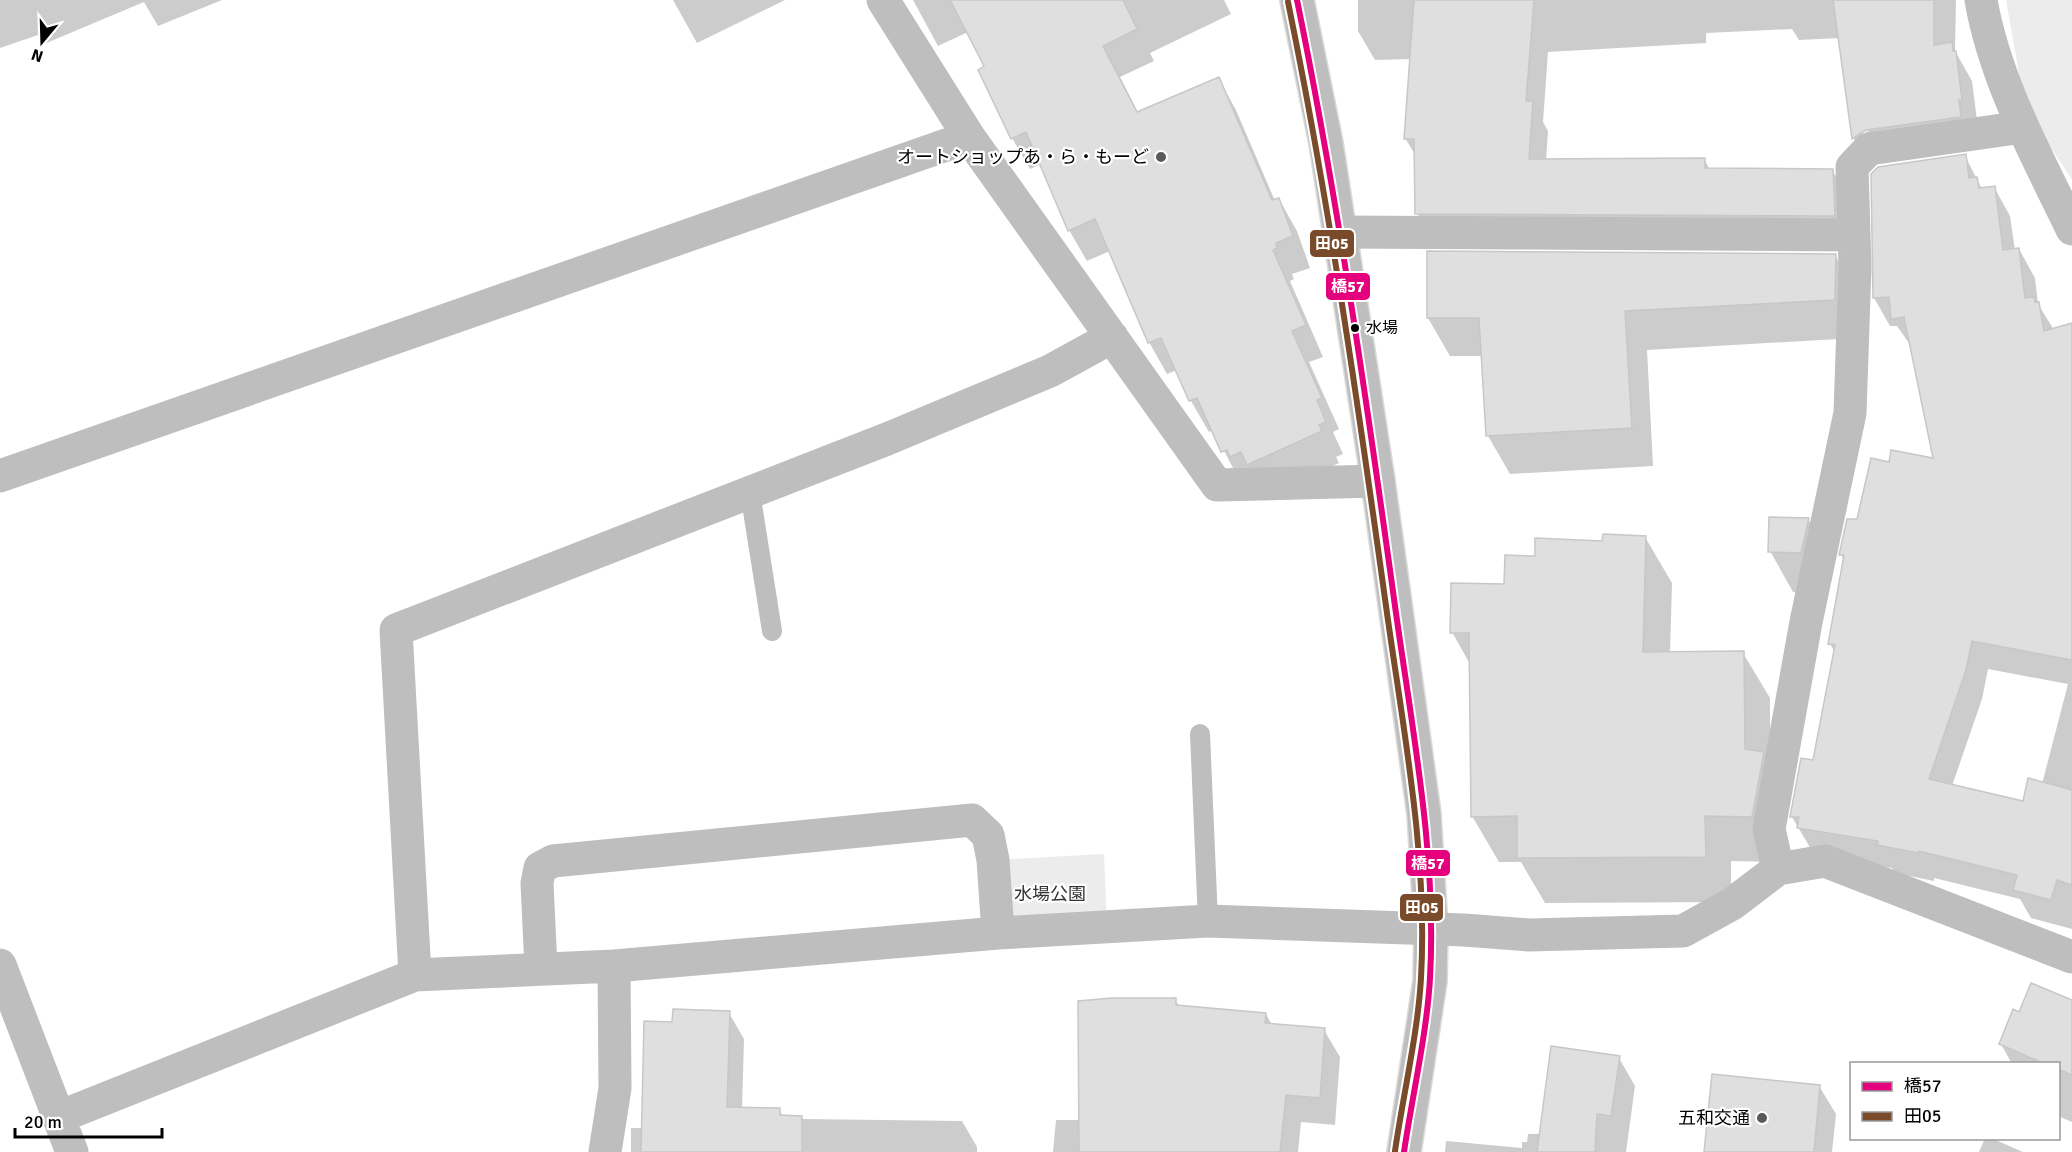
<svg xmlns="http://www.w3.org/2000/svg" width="2072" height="1152" font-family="Signika,'Noto Sans JP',sans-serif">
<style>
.green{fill:#ececec}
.shadow{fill:#0003;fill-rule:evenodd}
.building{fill:#dfdfdf;stroke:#c7c7c7;stroke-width:1.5}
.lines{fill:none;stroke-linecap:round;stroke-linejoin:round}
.primary-casing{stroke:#dbdbdb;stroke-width:36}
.service{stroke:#bebebe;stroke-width:20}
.minor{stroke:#bebebe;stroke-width:33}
.primary{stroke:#bebebe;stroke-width:33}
.bus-1-casing{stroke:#fff;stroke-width:10}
.bus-2-casing{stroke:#fff;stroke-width:10}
.bus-1{stroke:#e5007d;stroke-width:6}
.bus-2{stroke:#7a4b2a;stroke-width:6}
.poi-dot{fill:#595959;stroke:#fff;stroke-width:2}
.bus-dot{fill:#000;stroke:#fff;stroke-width:2}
.labels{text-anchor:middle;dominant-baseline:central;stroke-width:4.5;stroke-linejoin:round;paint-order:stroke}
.bus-label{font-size:16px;fill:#000;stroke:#fff;text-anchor:start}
.poi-label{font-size:18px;fill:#000;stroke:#fff;text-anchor:end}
.park-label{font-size:18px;fill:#333;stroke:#fff}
.line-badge{stroke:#fff;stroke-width:2}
.badge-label{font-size:16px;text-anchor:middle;font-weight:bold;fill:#fff}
</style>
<rect width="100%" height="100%" fill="#fff"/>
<path class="green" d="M2006,0h66v180l-47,-72z
M1104,854l3,74 -109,5 -5,-73z"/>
<path class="shadow" d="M0,0h222l-64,26 -14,-24 -100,42 -6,-9 -38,13z
M673,0h112l-88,43z
M913,0h311l7,14 -81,39 4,8 -34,16 18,36 80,-35 18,32 39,91 4,-2 18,32 13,37 -18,6 2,5 -4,2 33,76 -14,5 30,67 -6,3 10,22 -7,3 3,6 -73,33 -25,-13 -28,-53 -4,2 -18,-31 -14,-31 -10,4 -18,-32 -39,-91 -23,10 -18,-31 -28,-66 -11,5 -18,-31 -26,-71 -18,-35 -30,14z
M1358,0h598l-1,51 17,30 6,47 -95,31 -13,8 -16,-28 -14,-101 -41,2 -7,-11 -86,4v10l-158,9 -5,70 5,9 -2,30 158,-2 6,11h122l17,29 1,46 -417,-3 -16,-29 -1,-57 -11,-18 6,-79 -36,1 -17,-29zM1873,128l-10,6v-3z
M1965,156l17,33 12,-2 16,29 5,34 4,-1 16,29 3,26 16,26h18v599l-41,-11 -11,-19 -86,-21v3l-39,-8 -3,-5 -77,-12 -23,-39 22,-55 21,-109 -5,-10 15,-81 -4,-7 49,-91 45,-4 -24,-114 -14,-20h-7l-16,-28zM1988,669l80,15 -26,100 -18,19 -72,-17 30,-87z
M1835,255l22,39 -1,44 -209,12 6,116 -143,8 -22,-38 -5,-80h-33l-22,-38z
M1808,519l23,41 -7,33 -31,-1 -23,-41z
M1645,537l27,46 -2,70h73l27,45v68l8,96 -47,-1v41l-186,1 -24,-41h-22l-27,-46 -1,-150 -19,-34 84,-75 68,-14z
M1175,1000l5,7 86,7 6,11 52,5 16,27 -5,68 -34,-3 -3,30h-245l3,-32h25z
M2072,1002v120l-14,-6v-52h-46l-11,-20 19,-30z
M729,1013l15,26 -2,70 37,1 5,7 18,2 160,2 15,26v5h-346v-24h12l31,-105z
M1619,1058l16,28 -9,66h-181l1,-11 76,7v-6h5l1,-8h13z
M1819,1086l17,28 -4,38h-126z
M1985,1138h6l32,14h-44z"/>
<path class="building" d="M950,0h173l14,29 -34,17 34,66 82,-35 53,123 7,-2 14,38 -17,7 1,5 -4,2 33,75 -14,6 30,67 -5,2 9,22 -7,3 3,6 -75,34 -6,-13 -11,5 -3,-7 -6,2 -24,-54 -8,3 -28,-63 -13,5 -53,-124 -27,12 -42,-99 -15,7 -33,-69 6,-4z
M1414,0h120l-8,101h7l-4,58 176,-1v10l128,1 2,47 -420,-2 -1,-75h-10z
M1833,0h101v45l18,-3 1,9h3l6,49h-3l2,17 -95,13 -14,9z
M1966,154l3,24 8,-1 2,11 16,-2 8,64 16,-2 6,50 9,-1 1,5h4l5,29 28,-8v337l-100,-19 -6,29 -37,109 94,22 5,-23 44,12v95l-15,-5 -6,20 -38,-10 4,-15 -98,-24 -1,2 -41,-8 1,-4 -81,-13 2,-11h-9l11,-59 12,2 22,-115 -7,-1 16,-89h-5l8,-36h10l14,-61 18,4 2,-12 42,8 -29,-141 -13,2 -2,-22 -16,1 -2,-124 7,-7z
M1427,251l409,3 -1,46 -210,11 7,117 -146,8 -7,-118h-52z
M1769,517l40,1 -8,35 -33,-1z
M1603,534l43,2 -3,116 101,-1 1,98 19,3 -12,65 -47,-1 1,41 -189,1v-42l-46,1 -2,-184h-19l1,-50 53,1 1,-29 30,1v-18l67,3z
M2031,983l41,17v75l-14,-6v-5h-13l-46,-20 14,-35 6,3z
M1112,998h64v7l90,8 -1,10 60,5 -5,70 -34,-3 -6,57h-201l-1,-151z
M673,1009l57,2 -3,96 53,1v7l22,1v36h-161l3,-131 28,1z
M1551,1046l69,10 -9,60 -14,-2 -2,38h-58z
M1712,1074l108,11 -6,67h-110z"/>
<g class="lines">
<defs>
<path id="primary" d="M1297,0l29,143 52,338 46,333 7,115 -1,52 -26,171"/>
</defs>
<use href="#primary" class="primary-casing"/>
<path class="service" d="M750,492l22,139
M1200,734l8,187"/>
<path class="minor" d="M883,0l86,137 248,348 161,-4
M1981,0c14,81 56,156 91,229
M1339,232l514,3
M0,476l969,-339
M1778,869l-9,-40 37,-207 44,-209 5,-146 -3,-100 17,-18 154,-22
M0,965l72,187
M541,968l-4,-85 3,-15 13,-7 419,-41 16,15 5,25 5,73
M415,975l-19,-345 491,-191 163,-68 62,-34
M59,1117l356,-142 199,-9 384,-33 210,-12 256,9 65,5 154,-4 49,-27 46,-35 47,-8 247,96
M605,1152l10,-64 -1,-122"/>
<use href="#primary" class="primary"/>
<defs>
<path id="bus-1" d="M1297,0c41,201 70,403 98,606 17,123 42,248 35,372 -3,55 -18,119 -26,174"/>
<path id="bus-2" d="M1288,2c41,200 70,402 98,604 17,123 42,248 35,372 -3,54 -18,118 -26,173"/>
</defs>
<use href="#bus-1" class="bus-1-casing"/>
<use href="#bus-2" class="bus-2-casing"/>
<use href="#bus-1" class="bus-1"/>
<use href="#bus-2" class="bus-2"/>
</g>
<g class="poi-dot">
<circle cx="1161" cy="157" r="6"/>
<circle cx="1762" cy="1118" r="6"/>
</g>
<circle class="bus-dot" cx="1355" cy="328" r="5"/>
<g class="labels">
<g class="bus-label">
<text x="1366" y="328">水場</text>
</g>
<g class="poi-label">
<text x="1149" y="157">オートショップあ・ら・もーど</text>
<text x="1750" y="1118">五和交通</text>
</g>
<g class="park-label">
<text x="1050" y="894">水場公園</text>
</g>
</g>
<g class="line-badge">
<rect x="1309" y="229" width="46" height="29" rx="6" fill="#7a4b2a"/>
<rect x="1325" y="272" width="46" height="29" rx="6" fill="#e5007d"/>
<rect x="1405" y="849" width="46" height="28" rx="6" fill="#e5007d"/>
<rect x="1399" y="893" width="45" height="29" rx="6" fill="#7a4b2a"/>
</g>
<g class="badge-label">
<text x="1332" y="249">田05</text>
<text x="1348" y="292">橋57</text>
<text x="1428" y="869">橋57</text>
<text x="1422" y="913">田05</text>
</g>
<rect x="1850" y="1062" width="210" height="78" fill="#ffffff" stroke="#999999" stroke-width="1.5"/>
<rect x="1862" y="1082" width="30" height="9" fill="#e5007d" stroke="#999999" stroke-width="1.5"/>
<text x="1904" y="1092" font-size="18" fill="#000000">橋57</text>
<rect x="1862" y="1112" width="30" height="9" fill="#7a4b2a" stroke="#999999" stroke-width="1.5"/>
<text x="1904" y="1122" font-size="18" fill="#000000">田05</text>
<g transform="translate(42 42) rotate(199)" stroke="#ffffff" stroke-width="4.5" paint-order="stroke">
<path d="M0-4.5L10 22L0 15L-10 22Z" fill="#000000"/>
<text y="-9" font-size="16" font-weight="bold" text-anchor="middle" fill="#000000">N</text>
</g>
<path d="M15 1128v9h147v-9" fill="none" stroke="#000000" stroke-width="3"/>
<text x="24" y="1128" font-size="18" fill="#000000" stroke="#ffffff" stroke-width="4.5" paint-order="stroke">20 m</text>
</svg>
